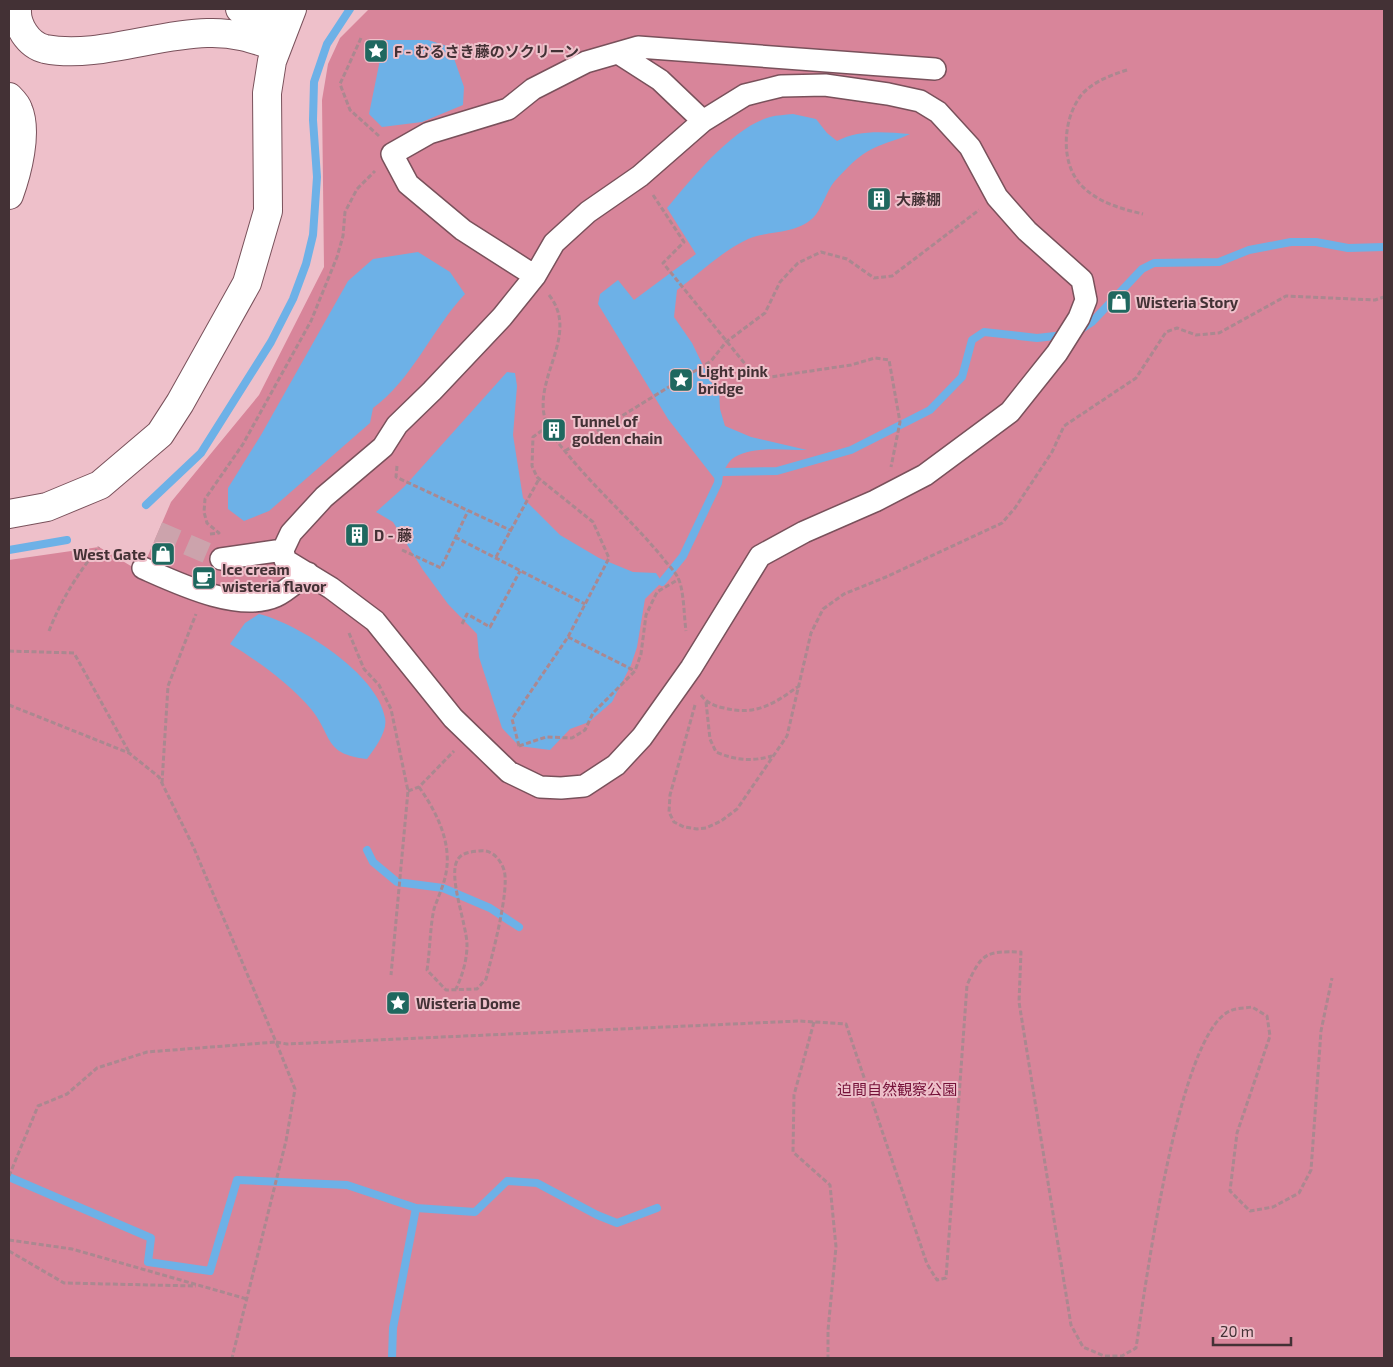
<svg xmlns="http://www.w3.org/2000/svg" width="1393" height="1367" font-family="'Exo 2','Noto Sans JP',sans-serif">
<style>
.green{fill:#d8859a}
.water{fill:#6db1e7}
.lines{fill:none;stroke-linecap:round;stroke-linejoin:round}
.stream{stroke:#6db1e7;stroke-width:8}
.pedestrian-tunnel{stroke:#cca3ac;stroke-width:21;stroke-dasharray:21 11;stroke-linecap:butt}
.pedestrian-casing{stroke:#79515b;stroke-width:24}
.minor-casing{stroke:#79515b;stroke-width:30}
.tertiary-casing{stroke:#79515b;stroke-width:30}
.path{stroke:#ab8890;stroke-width:3;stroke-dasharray:5 2.5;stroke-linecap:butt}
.pedestrian{stroke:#fff;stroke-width:21}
.minor{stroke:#fff;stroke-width:28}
.tertiary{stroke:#fff;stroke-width:28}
.labels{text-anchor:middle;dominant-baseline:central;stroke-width:4;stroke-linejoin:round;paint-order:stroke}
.poi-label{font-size:15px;font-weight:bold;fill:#433135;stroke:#eec0ca;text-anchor:start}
.park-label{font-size:15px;fill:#751139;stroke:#eec0ca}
</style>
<rect width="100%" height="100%" fill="#eec0ca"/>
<path class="green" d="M369,9h1015v1349h-1375v-798l90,-13 42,25 30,-70 88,-107 65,-128 -2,-167 6,-36 12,-26z"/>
<path class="water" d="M384,40h44l22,7 14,40 -1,18 -41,17 -40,5 -13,-13z
M793,114l23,5 11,14 10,8c22,-12 49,-9 73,-7 -12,6 -24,8 -36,14 -16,7 -28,21 -40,34 -8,10 -12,27 -21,36 -19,17 -43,12 -65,21 -26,12 -48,34 -71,51l-3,27 18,26 19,39 8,8 1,19 5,17 26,11 56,13c-22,0 -56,-5 -75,9 -6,5 -10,17 -14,24l-50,-64 -70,-115 2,-10 18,-14 16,20 62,-46 -29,-46c24,-29 66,-81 103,-91 7,-2 15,-2 23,-3z
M418,252l32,20 15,22c-33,35 -53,86 -92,114l-3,15 -101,88 -25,10 -16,-12v-21l33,-53 87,-154 25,-22z
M507,372l8,1 2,13 -4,49 10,63 37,37 39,23 34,14 23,1 6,9 -17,17 -8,48 -6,18 -19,37 -23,20 -19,7 -20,21 -31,-4 -17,-18 -23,-71 -2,-23 -29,-30 -25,-34 -30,-48 -17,-10 28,-25z
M259,614c40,10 119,60 126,104 3,13 -10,30 -18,41 -44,-5 -34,-23 -56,-50 -21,-25 -53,-48 -81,-65l15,-21z"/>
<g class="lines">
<path class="stream" d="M1080,330l12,-8 50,-53 12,-6 65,-1 30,-12 42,-8h25l32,6 36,-1
M724,472l53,-1 74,-21 79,-40 32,-33 10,-37 12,-8 53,6 27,-3
M146,505l55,-52 70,-111 22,-43 13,-35 7,-29 4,-58 -4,-57 1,-38 13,-38 23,-35
M9,550l58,-10
M662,582l21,-26 35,-73 1,-8
M367,850l6,12 24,20 46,6 47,20 29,19
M9,1177l142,61 -3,24 62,9 27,-91 110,5 69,23 59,4 32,-31 30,2 60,32 20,8 40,-15
M392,1358l1,-30 23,-120"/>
<path class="pedestrian-tunnel" d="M158,532l63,27"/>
<defs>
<path id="pedestrian" d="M618,53l42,27 43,41
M825,85l63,9 32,7 18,11 32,35 27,50 30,34 55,49 4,20 -7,18 -22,35 -47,59 -85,63 -50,26 -71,31 -44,24 -69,112 -49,69 -26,28 -32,21 -23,2 -21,-1 -31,-15 -56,-54 -78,-97 -44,-33 -46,-28 -2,-10 8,-17 33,-36 59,-50 14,-22 35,-34 70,-74 33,-41 19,-33 34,-31 52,-36 63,-55 42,-26 36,-9z
M535,276l-72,-46 -55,-46 -16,-30 37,-21 79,-24 25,-20 53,-27 52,-15 297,22
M221,559l62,-9
M143,568c34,15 96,45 133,28 11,-5 22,-16 32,-23"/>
<path id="minor" d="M9,97c3,3 8,8 9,12 10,23 -1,64 -9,86"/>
<path id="tertiary" d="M17,9c-1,16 11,36 28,40 51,10 110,-15 162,-16 27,-1 45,5 70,14
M240,9l45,16
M9,514l38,-7 53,-22 60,-51 20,-31 67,-120 21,-72 -1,-118 5,-32 20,-52"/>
</defs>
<use href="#pedestrian" class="pedestrian-casing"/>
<use href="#minor" class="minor-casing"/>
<use href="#tertiary" class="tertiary-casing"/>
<path class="path" d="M361,38l-21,46 10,26 29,26
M1127,70c-16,5 -32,11 -44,23 -21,24 -24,73 1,95 16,15 38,21 59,26
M653,195l31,47 -21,21 87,107 20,7 81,-12 24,-7 14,2 11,62 -9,45
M549,295c32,40 -18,84 -3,127 6,15 18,28 28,40 28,33 61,62 88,95 5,7 13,14 16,21 6,11 6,39 8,53
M565,451l146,-90 15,-19 39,-29 15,-31 18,-19 23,-11 26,7 27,19 18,-2 87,-66
M397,466l-1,11 116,54
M210,534l9,-1 -12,-10 -3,-11 1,-13 38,-55 68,-123 26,-64 6,-21 2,-24 12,-23 18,-18
M455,537l130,67
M402,550l39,18 27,-57
M496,557l43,-78
M462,624l5,-10 23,13 30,-56
M49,631c12,-31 29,-58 50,-84
M349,633l15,36 15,16 12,24 17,82 -17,184
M568,637l67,34
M9,651l65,2 55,99
M701,695c6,8 13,11 23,13 32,8 50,-4 76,-23
M706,702l4,37 6,13c19,8 35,10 56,4
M9,705l120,48 30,24 34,69 83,196 11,2 512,-23 47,3 81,240 10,16 9,-2 21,-293c15,-32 18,-34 54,-33l-2,50 52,323 12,22 21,9h18l14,-8c9,-58 42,-315 94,-337 6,-3 15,-3 22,-4l15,9 3,20 -33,97 -7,58 20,20 23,-4 26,-14 12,-23 10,-139 11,-53
M695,705l-25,90 -1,17 5,10 10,5 13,2 9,-1 15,-7 16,-12 50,-73 24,-103 12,-24 21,-15 42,-17 116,-54 13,-15 37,-56 12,-26 72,-48 30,-46 11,-4 19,7 23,-2 67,-37 89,4 9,-3
M519,746l-7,-27 56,-82 41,-79 -16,-36 -56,-45 -5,-11 1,-29 15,-11
M519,746l27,-9 26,1 13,-8 8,-17 42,-42 6,-17 5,-39 11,-23 22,-13
M162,783l6,-97 28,-72
M419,787c17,24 33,55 27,86 -2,12 -8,24 -12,36 -4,18 -4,42 -7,61l19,20 31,-1 9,-10c6,-23 24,-89 18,-109 -4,-12 -13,-21 -25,-19 -8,1 -16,1 -21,8 -11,16 9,66 9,86 0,16 -5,31 -11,44
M408,791l11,-4 35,-36
M814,1022l-20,73 -1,57 37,33 6,62 -8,83v28
M9,1176l29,-70 29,-12 30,-26 50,-16 129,-10 19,47 -9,52 -54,217
M9,1240l63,9 175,50
M9,1251l55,32 132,3"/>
<use href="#pedestrian" class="pedestrian"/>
<use href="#minor" class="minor"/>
<use href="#tertiary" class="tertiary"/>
</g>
<defs>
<symbol id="sight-square" viewBox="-11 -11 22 22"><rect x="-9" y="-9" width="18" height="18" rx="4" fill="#1f685f" stroke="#eec0ca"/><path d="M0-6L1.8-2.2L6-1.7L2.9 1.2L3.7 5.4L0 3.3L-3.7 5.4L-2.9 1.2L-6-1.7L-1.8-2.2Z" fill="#fff"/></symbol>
<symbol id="building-square" viewBox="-11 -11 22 22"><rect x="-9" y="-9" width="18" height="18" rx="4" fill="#1f685f" stroke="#eec0ca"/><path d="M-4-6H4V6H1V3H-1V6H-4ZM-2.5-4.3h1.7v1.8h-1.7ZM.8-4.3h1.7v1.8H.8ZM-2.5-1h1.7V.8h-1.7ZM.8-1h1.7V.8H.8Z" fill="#fff"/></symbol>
<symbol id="shop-square" viewBox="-11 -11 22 22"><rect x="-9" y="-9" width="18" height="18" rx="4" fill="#1f685f" stroke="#eec0ca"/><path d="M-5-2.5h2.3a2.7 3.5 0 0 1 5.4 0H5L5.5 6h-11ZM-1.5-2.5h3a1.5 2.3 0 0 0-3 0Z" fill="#fff"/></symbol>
<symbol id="cafe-square" viewBox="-11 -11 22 22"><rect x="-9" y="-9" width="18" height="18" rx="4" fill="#1f685f" stroke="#eec0ca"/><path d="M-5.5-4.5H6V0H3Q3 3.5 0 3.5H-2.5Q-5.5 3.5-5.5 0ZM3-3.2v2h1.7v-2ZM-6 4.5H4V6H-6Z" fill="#fff"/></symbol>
</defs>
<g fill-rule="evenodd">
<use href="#sight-square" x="362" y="37" width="28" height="28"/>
<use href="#building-square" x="865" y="185" width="28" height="28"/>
<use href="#shop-square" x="1105" y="288" width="28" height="28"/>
<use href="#sight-square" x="667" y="366" width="28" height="28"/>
<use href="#building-square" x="540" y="416" width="28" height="28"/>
<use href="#building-square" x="343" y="521" width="28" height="28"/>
<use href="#shop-square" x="149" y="540" width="28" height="28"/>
<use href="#cafe-square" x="190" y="564" width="28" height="28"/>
<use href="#sight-square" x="384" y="989" width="28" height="28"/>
</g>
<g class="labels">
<g class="poi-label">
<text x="394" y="51">F - むるさき藤のソクリーン</text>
<text x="896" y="199">大藤棚</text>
<text x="1136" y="302">Wisteria Story</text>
<text x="698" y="371">Light pink<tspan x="698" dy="17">bridge</tspan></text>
<text x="572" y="421">Tunnel of<tspan x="572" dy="17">golden chain</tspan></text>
<text x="374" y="535">D - 藤</text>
<text x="146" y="554" text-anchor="end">West Gate</text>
<text x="222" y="569">Ice cream<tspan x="222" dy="17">wisteria flavor</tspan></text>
<text x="416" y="1003">Wisteria Dome</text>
</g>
<g class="park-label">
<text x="897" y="1089">迫間自然観察公園</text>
</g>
</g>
<rect width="1393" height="1367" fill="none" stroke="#433135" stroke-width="20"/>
<path d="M1213 1337v8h78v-8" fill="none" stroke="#433135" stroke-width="2.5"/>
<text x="1220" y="1337" font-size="15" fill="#433135" stroke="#eec0ca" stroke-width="4" paint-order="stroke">20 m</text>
</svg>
